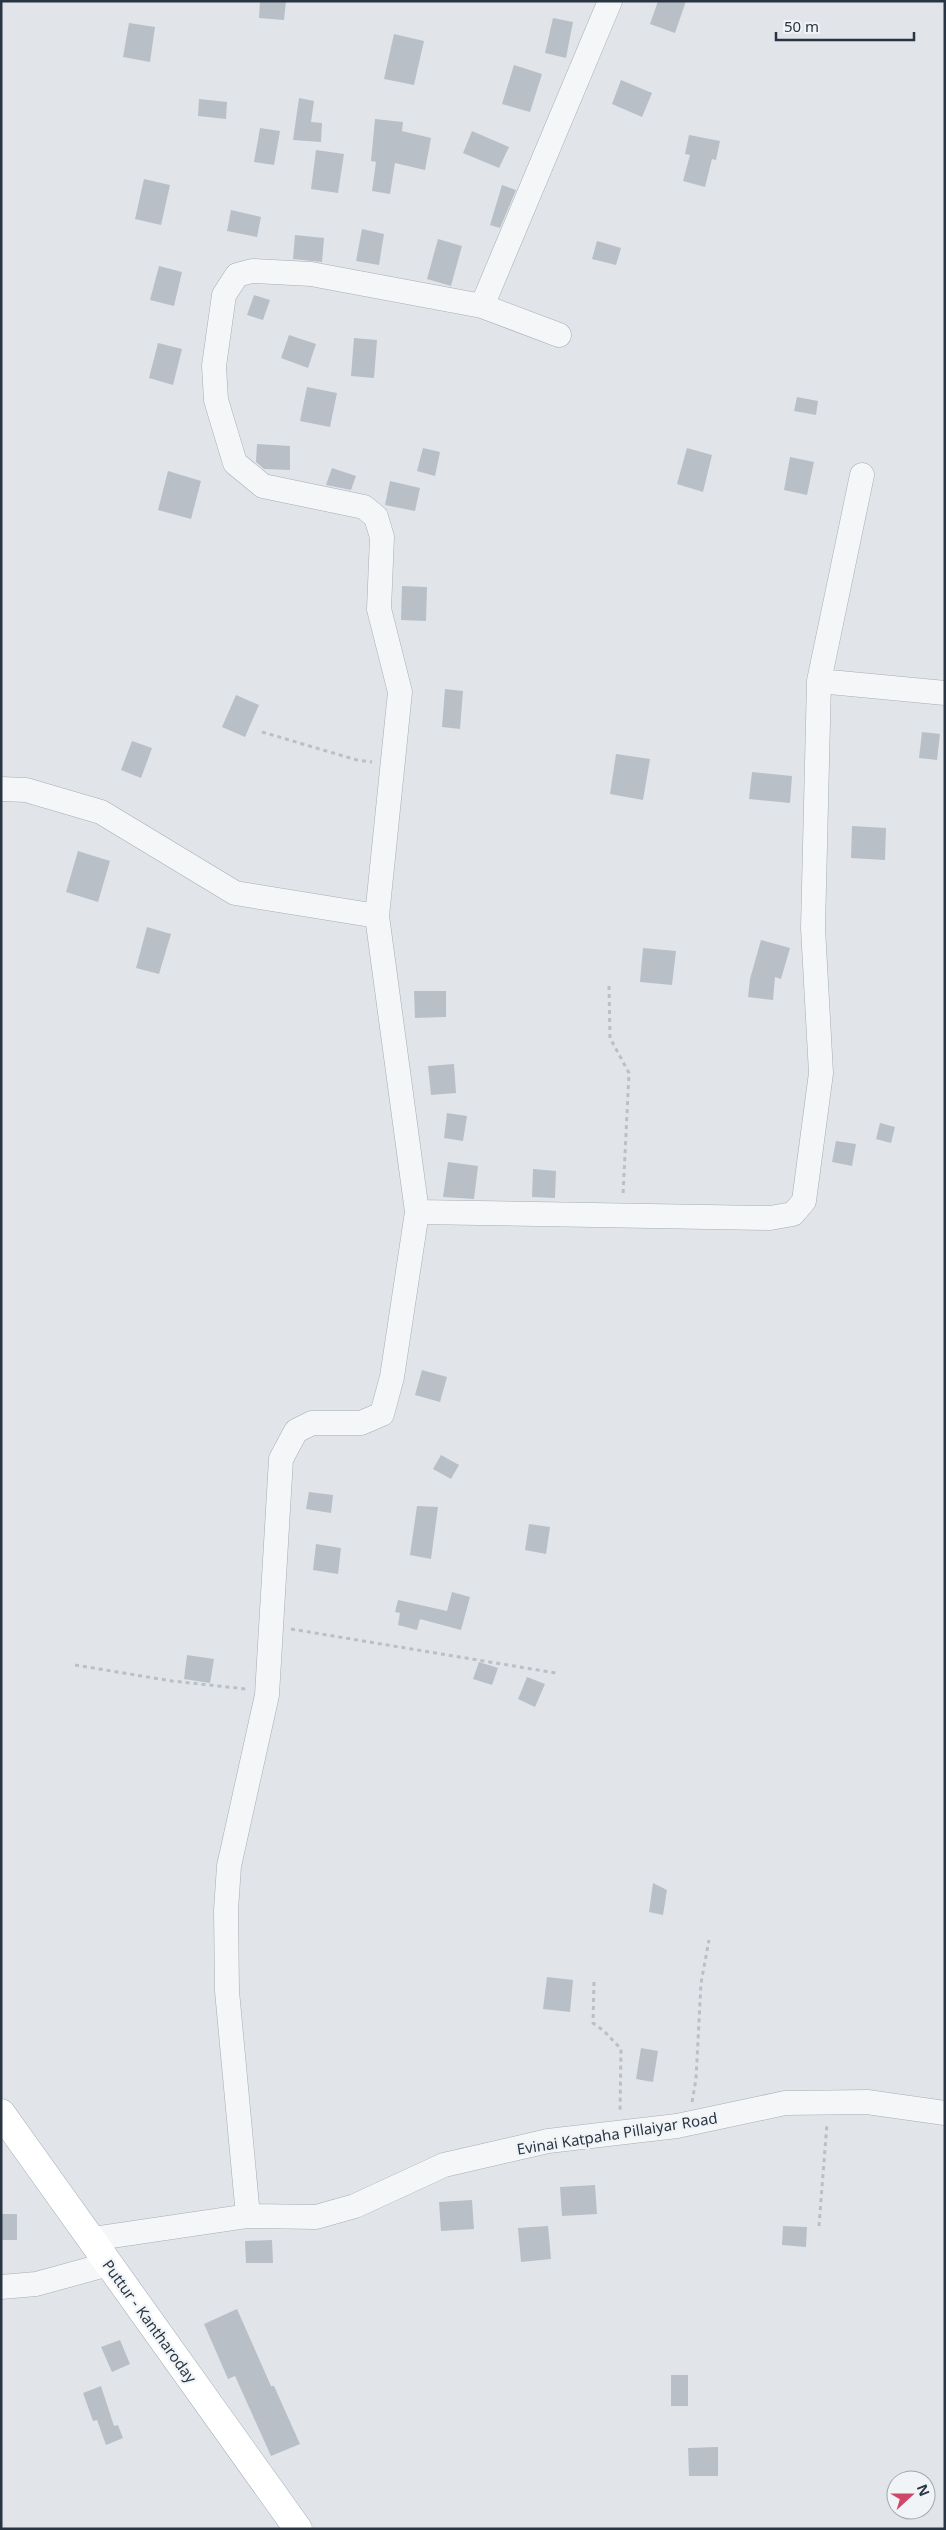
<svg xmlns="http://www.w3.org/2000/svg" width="946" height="2530" font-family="'Noto Sans',sans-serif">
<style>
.building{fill:#b8bfc7}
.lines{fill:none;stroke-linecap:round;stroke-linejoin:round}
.minor-casing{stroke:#a6adb4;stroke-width:25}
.major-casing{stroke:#a1abb6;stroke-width:29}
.path{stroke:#bbc0c5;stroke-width:3;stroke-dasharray:4 4;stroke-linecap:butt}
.minor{stroke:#f4f6f8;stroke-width:24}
.major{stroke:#fff;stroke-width:28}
.labels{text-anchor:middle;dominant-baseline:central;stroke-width:4.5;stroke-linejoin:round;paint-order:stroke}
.street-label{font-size:15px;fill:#293542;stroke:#f1f4f7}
</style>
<rect width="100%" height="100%" fill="#e1e5ea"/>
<path class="building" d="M260,1h26l-2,19 -25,-2z
M658,1h28l-11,32 -25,-9z
M553,18l20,4 -7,36 -21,-5z
M129,23l26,4 -5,35 -27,-5z
M394,34l30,7 -10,44 -30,-6z
M514,65l28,9 -12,38 -28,-8z
M621,80l31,13 -10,24 -30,-13z
M299,98l15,3 -3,21 11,1 -1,19 -28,-2z
M199,99l28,3 -1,17 -28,-3z
M375,119l28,3 -1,9 29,7 -6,32 -30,-7 -5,31 -18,-3 4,-29 -5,-1z
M260,128l20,3 -6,34 -20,-3z
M472,131l37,16 -10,21 -36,-15z
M689,135l31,6 -4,19 -4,-1 -7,28 -22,-6 7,-26 -5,-1z
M316,150l28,4 -6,39 -27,-4z
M144,179l26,6 -9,40 -26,-6z
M502,185l14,5 -16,38 -10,-3z
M231,210l30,7 -4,20 -30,-6z
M362,229l22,5 -5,31 -23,-4z
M295,235l29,3 -2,24 -29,-3z
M438,239l24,7 -11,40 -24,-7z
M597,241l24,7 -5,17 -24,-6z
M159,266l23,6 -8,34 -24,-6z
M254,295l16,5 -7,20 -16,-5z
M289,335l27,9 -8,24 -27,-10z
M354,338l23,2 -3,38 -23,-2z
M158,343l24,6 -9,36 -24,-7z
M307,387l30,6 -7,34 -30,-6z
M797,397l21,4 -2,14 -22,-4z
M257,444l33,2v24l-26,-1 -8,-7z
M423,448l17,4 -5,24 -18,-5z
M687,448l25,7 -9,37 -26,-8z
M790,457l24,5 -7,33 -23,-5z
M332,468l24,8 -5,14 -25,-5z
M168,471l33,10 -10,38 -33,-9z
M390,481l30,7 -5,23 -30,-6z
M402,586l25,1 -1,34 -25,-1z
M445,689l18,2 -3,38 -18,-2z
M236,695l23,10 -14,32 -23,-10z
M922,732l18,2 -3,26 -18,-2z
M132,741l20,7 -11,30 -20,-8z
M616,754l34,5 -7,41 -33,-6z
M752,772l40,4 -2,27 -41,-4z
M852,826l34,2 -1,32 -34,-2z
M78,851l32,10 -12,41 -32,-10z
M147,927l24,7 -12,40 -23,-6z
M761,940l29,8 -9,31 -6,-2 -2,23 -25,-3 2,-18z
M643,948l33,3 -4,34 -32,-3z
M414,991h32v26l-31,1z
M454,1064l2,29 -25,2 -3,-29z
M447,1113l20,3 -4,25 -19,-3z
M880,1123l15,4 -4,16 -15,-4z
M836,1141l20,3 -4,22 -20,-4z
M448,1162l30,4 -4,33 -31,-2z
M533,1169l23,2 -1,27 -23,-1z
M422,1370l25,7 -7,25 -25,-7z
M441,1455l18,10 -8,14 -18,-10z
M309,1492l24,3 -2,18 -25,-4z
M417,1506l21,1 -7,52 -21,-4z
M529,1524l21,3 -4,27 -21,-4z
M316,1544l25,4 -3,26 -25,-4z
M452,1592l18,5 -9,33 -41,-11 -3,11 -19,-5 2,-12 -5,-1 3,-12 49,11z
M187,1655l27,4 -4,24 -26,-4z
M479,1662l19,6 -6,17 -19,-6z
M527,1677l18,7 -10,23 -17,-8z
M653,1883l14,7 -4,25 -14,-3z
M547,1977l26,3 -3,32 -27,-3z
M641,2048l17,3 -5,31 -17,-3z
M595,2185l2,29 -35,2 -2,-29z
M472,2200l2,29 -33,2 -2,-29z
M1,2214h16v26h-16z
M548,2226l3,33 -30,3 -3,-34z
M783,2226l24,1 -1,20 -24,-2z
M272,2240l1,23h-27l-1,-22z
M237,2309l34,77h3l26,58 -29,12 -36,-80 -7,3 -24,-55z
M120,2340l10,24 -18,8 -11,-25z
M671,2375h17v31h-17z
M101,2386l13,40 4,-1 5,13 -17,7 -9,-25 -4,1 -10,-28z
M718,2447v29h-29l-1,-28z"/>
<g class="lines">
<defs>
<path id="minor" d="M482,306l128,-305
M819,681l126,12
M1,789l25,1 75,22 134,81 142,23
M417,1212l353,6 23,-4 11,-13 17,-128 -8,-145 6,-247 43,-206
M248,2216l-21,-225 -1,-81 3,-44 38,-171 14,-236 15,-28 16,-8h49l21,-9 10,-37 25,-165 -40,-296 23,-224 -21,-83 3,-72 -6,-20 -12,-10 -101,-21 -28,-23 -19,-63 -2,-34 10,-71 13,-20 15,-4 59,3 171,32 77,29
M92,2239l156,-23 68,1 39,-11 89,-41 104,-24 129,-15 108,-23 82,-1 78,11
M1,2287l35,-3 73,-20"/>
<path id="major" d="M1,2113l297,416"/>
</defs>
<use href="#minor" class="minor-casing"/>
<use href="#major" class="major-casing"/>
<path class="path" d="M262,732l95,28 15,2
M609,986l1,52 19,35 -6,122
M291,1629l265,44
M75,1665l97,16 74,8
M594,1982l-1,41 11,8 17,18 -1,63
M692,2102l4,-23 5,-96 8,-43
M819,2226l8,-103"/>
<use href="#minor" class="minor"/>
<use href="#major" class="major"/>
</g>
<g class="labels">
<g class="street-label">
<text transform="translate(617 2133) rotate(-9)">Evinai Katpaha Pillaiyar Road</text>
<text transform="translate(150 2321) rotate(54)">Puttur - Kantharoday</text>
</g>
</g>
<rect width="946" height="2530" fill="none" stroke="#293542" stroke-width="5"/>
<g transform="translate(911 2495) rotate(69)"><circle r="24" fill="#f1f4f7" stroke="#a1a8af"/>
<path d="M0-4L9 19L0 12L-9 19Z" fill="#ce4768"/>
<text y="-8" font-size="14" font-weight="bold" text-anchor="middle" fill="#293542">N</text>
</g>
<path d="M776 32v8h138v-8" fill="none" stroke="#293542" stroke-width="2.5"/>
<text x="784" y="32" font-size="15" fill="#293542" stroke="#f1f4f7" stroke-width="4" paint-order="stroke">50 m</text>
</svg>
